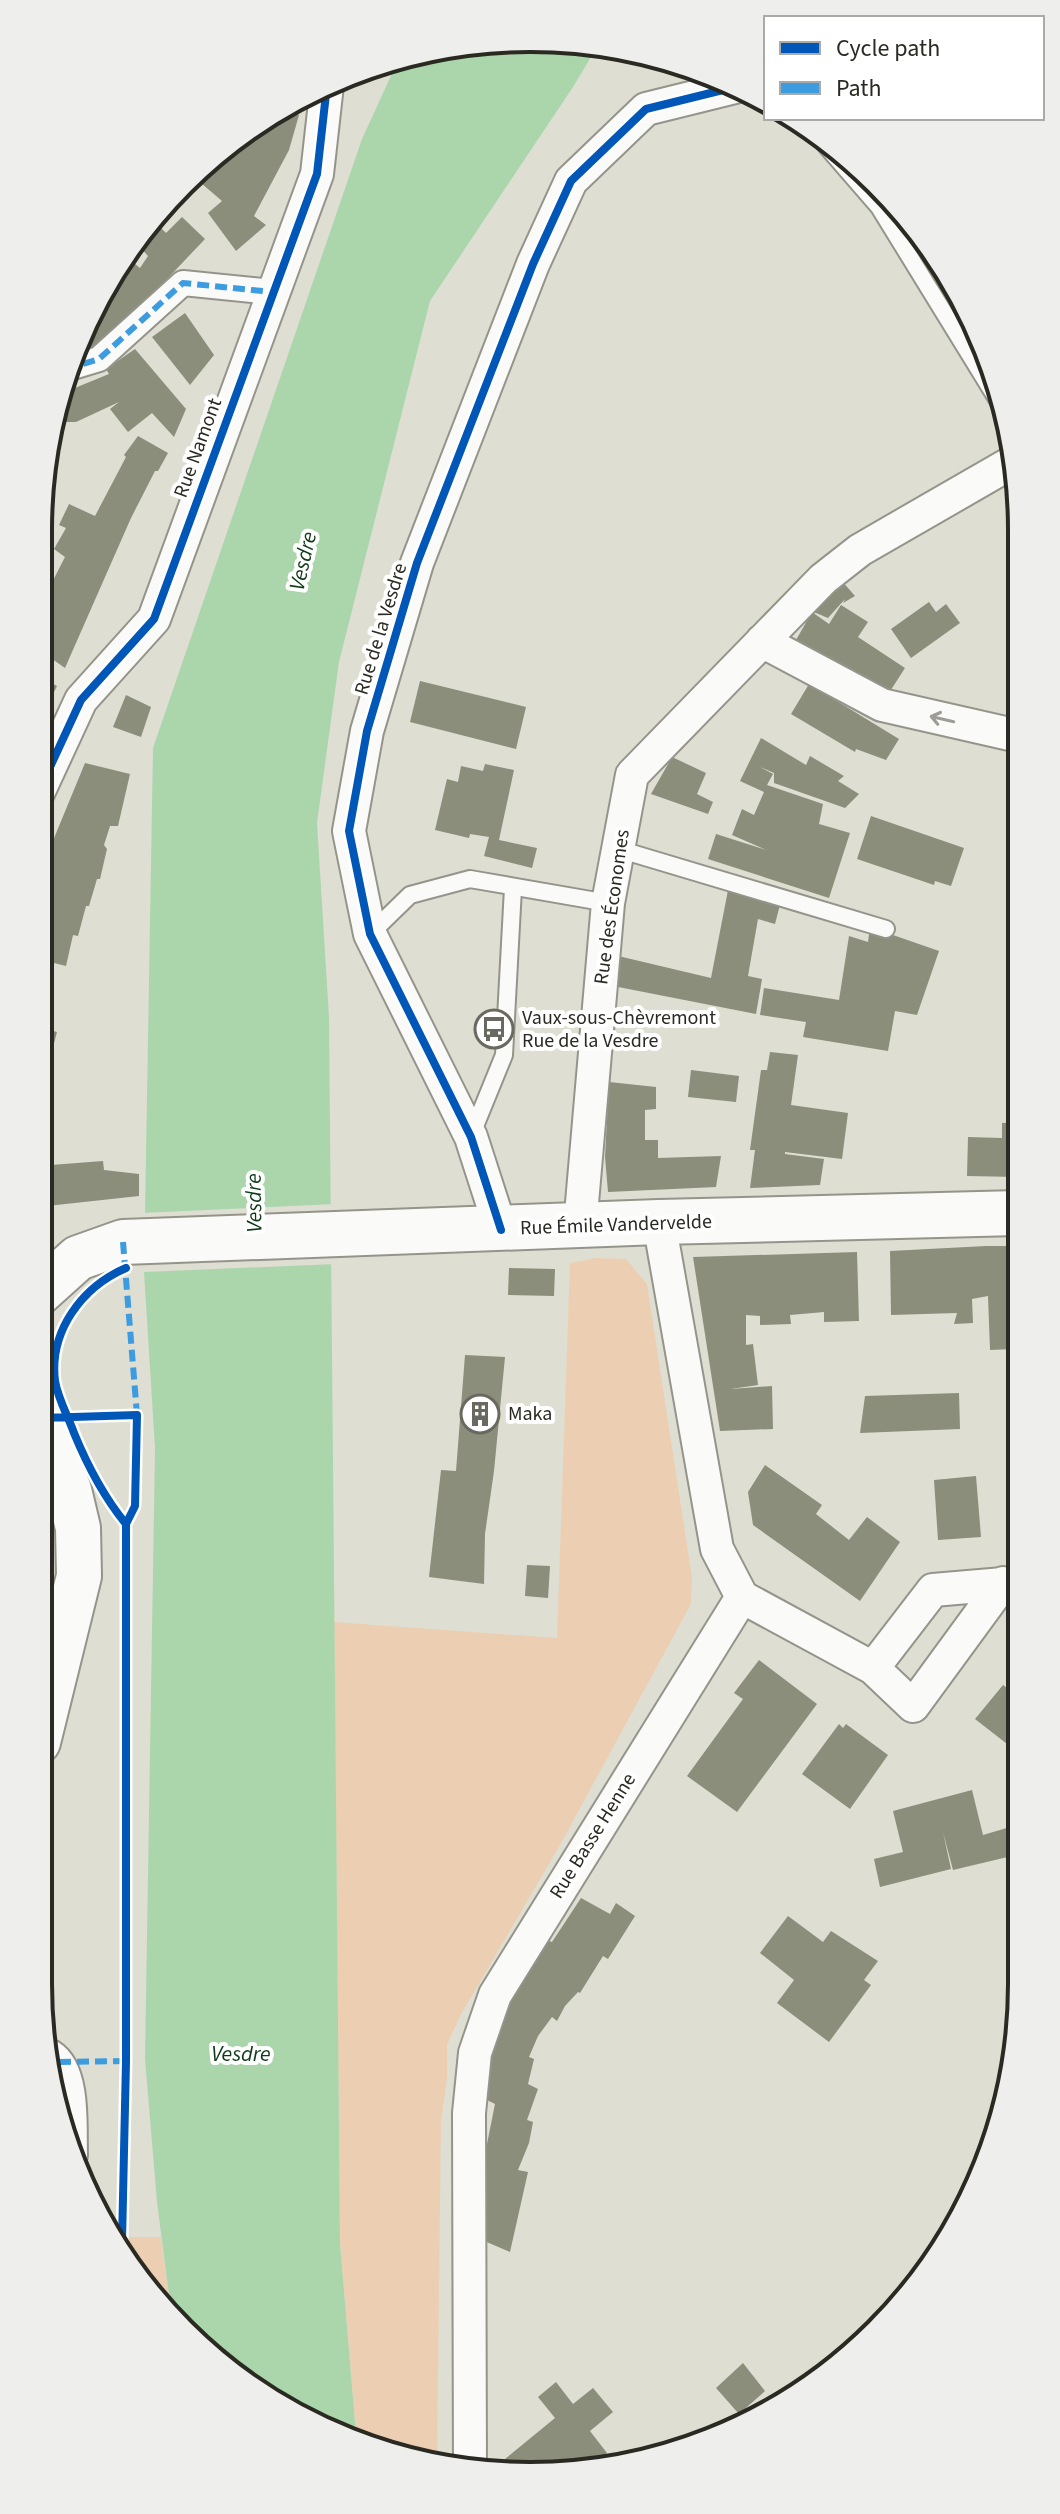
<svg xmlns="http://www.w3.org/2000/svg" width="1060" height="2514" font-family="'Source Sans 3',sans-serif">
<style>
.green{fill:#eccfb3}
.water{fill:#abd6ac}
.pier{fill:#dfded2}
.building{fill:#8a8e7b}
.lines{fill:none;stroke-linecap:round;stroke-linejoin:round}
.service-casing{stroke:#95948b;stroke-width:20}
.pedestrian-casing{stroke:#95948b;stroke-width:28}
.minor-casing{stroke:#95948b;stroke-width:36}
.secondary-casing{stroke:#95948b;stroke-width:48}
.service{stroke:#fafaf8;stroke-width:16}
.pedestrian{stroke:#fafaf8;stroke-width:24}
.minor{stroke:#fafaf8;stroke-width:32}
.secondary{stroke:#fafaf8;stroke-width:44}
.quiet{stroke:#3d9ce0;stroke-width:6;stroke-dasharray:12 6;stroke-linecap:butt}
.cycleway-casing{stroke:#fff;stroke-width:13}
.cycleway{stroke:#0057b8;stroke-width:8}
.oneway{stroke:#9d9c98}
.labels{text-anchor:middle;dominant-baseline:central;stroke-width:8;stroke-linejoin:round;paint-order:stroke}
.street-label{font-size:20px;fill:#2b2a22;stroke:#fff}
.poi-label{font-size:20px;fill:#2b2a22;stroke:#fff;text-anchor:start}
.water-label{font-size:22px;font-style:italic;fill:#0d3a17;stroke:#fff}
.rim{fill:none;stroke:#2b2a22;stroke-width:4}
</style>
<rect width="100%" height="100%" fill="#dfded2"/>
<path class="green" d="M597,1258l29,1 21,25 45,294 -1,26 -131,241 -100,171 -13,29v33l-6,44 -4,340 -81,-28 -16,-190 -6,-622 223,16 13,-375z
M119,2237h42l11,81 -12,-10z"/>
<path class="water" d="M497,39l97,13 -21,35 -143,214 -91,361 -22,161 12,194 11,1227 16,190 -72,-24 -112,-92 -15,-116 -12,-143 10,-611 -11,-176 9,-524 209,-609 33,-72z"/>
<path class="pier" d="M335,1204v60l-191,8 -2,-59z"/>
<path class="building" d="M286,109l13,6 -10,35 -35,66 12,9 -30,26 -28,-38 14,-12 -21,-18 9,-16z
M900,206l84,135 9,32 -95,-166z
M182,217l23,22 -111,117 -24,6 59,-103 11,9 8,-12 -9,-10 19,-21 8,8z
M185,313l29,42 -24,30 -38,-48z
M135,349l51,60 -12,28 -22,-24 -24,19 -18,-23 9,-7 -43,20h-20l6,-37 3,7 44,-18 -3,-5z
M138,436l30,17 -10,18h-3l-24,47 -66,150 -27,-19v-11l14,-25 -12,-7 25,-49 -11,-8 12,-21 -7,-3 10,-21 26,12 31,-59 -2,-2z
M40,515l12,6 -14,24v-15z
M841,580l14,16 -12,7 2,-4 -17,19 -19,-8z
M929,602l7,10 10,-8 14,19 -49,35 -20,-29z
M841,605l27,17 -10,15 47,31 -18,28 -91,-56 16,-28 17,12z
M38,676l19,10 -15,31 -4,-2z
M420,681l106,26 -10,42 -106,-27z
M809,684l90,55 -13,21 -30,-11 -1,3 -64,-38z
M126,695l25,12 -10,30 -28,-10z
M761,738l45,27 4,-9 34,20 -6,5 21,13 -14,14 -71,-25v-10l-14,-6 13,7 -6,11 56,19 -4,20 31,9 -21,65 -121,-39 8,-25 50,16 -34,-15 10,-26 12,6 10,-23 -24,-11z
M672,757l34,16 -9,21 16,8 -5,12 -57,-20z
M85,763l45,11 -12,52h-8l-6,19 3,4 -7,30h-3l-8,27h-3l-8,30 -5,-1 -7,31 -12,-3 -16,59v-145z
M485,764l29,6 -15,70 38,8 -5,20 -48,-12 5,-19 -19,-3 -1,4 -34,-8 12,-51 11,3 3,-16 22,5z
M1017,768h2v44l-12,-2z
M871,816l93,32 -13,38 -16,-5 -1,4 -77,-26z
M729,885l52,16 -6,23 -17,-5 -10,57 14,3 -6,35 -148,-29 6,-30 97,23z
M870,927l69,24 -22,64 -22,-4 -7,40 -85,-14 3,-15 -46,-7 4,-27 75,12 10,-64 19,6z
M38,1027l19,5 -12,45 -7,-2z
M770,1052l28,3 -7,50 57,8 -6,46 -57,-7v2l39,5 -4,26 -70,3 5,-38h-5l11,-80h6z
M691,1070l48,6 -3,26 -48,-5z
M609,1082l47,5v22l-11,1v30h13v18l63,-2 -5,31 -108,5 -3,-35z
M1020,1122v55l-53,-1 1,-39 34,1v-15z
M103,1161l1,9 35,4v22l-101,11v-41z
M986,1246h34v85h-7l1,18 -24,1 -2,-54 -16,3 1,24 -19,1 3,-11 -66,2 -1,-64z
M857,1252l2,69 -35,1v-10l-34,3 1,9 -31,1v-9l-14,-1v30l7,-1 5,41 -27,4 41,-3 1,43 -53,2 -27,-174z
M509,1268l46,1 -1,27 -46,-1z
M465,1355l40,2 -11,114 -9,63 -1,50 -55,-7 12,-107 15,1z
M959,1393l1,36 -100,4 5,-37z
M765,1465l57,40 -6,9 33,26 18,-23 33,25 -40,59 -107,-76 -5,-33z
M976,1476l5,61 -43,3 -4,-60z
M527,1565l23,1 -2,32 -23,-2z
M759,1660l58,44 -80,108 -50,-36 56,-77 -9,-6z
M1003,1685l18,13v35l-10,14 -36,-28z
M839,1724l4,4 3,-4 42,31 -38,54 -48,-35z
M972,1790l11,45 27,-8 6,28 -63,15 -10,-38 8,37 -71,18 -6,-28 29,-7 -10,-41z
M581,1898l29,16 6,-11 19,13 -27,43 -5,-3 -23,37 -2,-1 -13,14 -8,15 -5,-4 -14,19 -9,21 5,2 -6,25 10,5 -11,31 6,2 -4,21 -11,27 10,2 -18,80 -28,-12 1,-76 12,-60 -10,-5 9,-60 28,-62 25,-37 5,2z
M788,1916l35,26 8,-11 47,30 -14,19 7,5 -42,57 -52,-39 17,-23 -34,-27z
M743,2363l22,28 -26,23 -23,-26z
M556,2382l17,22 20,-16 20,24 -23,19 17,22 -15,15 -78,2 -9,-11 50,-41 -17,-21z"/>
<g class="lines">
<defs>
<path id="service" d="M808,125l71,82 123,200
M618,849l268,80
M370,934l40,-39 60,-16 138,24
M471,1136l33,-81 9,-167"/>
<path id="pedestrian" d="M66,369l33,-10 84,-76 89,9"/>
<path id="minor" d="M762,641l120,64 136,31
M38,793l43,-93 73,-81 163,-445 10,-89
M659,1222l58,327 25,48
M580,1226l28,-323 24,-128 191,-196 37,-29 156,-90
M501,1230l-30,-93 -101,-203 -21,-103 18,-100 50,-168 116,-299 38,-83 75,-72 89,-22
M742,1597l131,71 40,38 90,-123
M873,1668l60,-78 82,-7
M50,2056c25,16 20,71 21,99
M470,2472l-1,-359 6,-60 20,-58 247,-398"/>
<path id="secondary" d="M38,1294l40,-36 45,-16 536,-20 361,-9
M38,1410l31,80 9,38 1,48 -41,166"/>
</defs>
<use href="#service" class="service-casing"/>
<use href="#pedestrian" class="pedestrian-casing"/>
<use href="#minor" class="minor-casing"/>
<use href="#secondary" class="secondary-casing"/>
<use href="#service" class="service"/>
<use href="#pedestrian" class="pedestrian"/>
<use href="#minor" class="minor"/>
<use href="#secondary" class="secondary"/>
<path class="quiet" d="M66,369l33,-10 84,-76 89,9
M123,1242l14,173
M59,2062l67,-1"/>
<defs>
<path id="cycleway" d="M38,793l43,-93 73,-81 163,-445 10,-89
M501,1230l-30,-93 -101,-203 -21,-103 18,-100 50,-168 116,-299 38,-83 75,-72 89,-22
M126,1268c-44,19 -77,63 -71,113 3,18 13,35 19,52 14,34 29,63 52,91
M38,1410l3,8 96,-3 -2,91 -9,18v537l-4,181"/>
</defs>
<use href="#cycleway" class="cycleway-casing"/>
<use href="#cycleway" class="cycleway"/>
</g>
<defs><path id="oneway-shaft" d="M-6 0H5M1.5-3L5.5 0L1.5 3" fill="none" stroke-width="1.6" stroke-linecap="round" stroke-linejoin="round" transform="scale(2)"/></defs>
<use class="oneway" href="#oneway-shaft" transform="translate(942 719) rotate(-167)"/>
<defs>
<symbol id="bus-ring" viewBox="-11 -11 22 22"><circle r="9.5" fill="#fff" stroke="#6a6960" stroke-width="1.5"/><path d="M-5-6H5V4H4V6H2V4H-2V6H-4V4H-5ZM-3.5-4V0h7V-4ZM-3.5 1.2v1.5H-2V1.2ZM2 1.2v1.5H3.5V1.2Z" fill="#6a6960"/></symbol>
<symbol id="building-ring" viewBox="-11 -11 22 22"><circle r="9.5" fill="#fff" stroke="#6a6960" stroke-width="1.5"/><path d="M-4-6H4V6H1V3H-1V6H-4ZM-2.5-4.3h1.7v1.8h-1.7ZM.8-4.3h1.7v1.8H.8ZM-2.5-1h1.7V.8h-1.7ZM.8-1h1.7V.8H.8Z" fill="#6a6960"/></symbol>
</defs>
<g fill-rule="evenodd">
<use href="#bus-ring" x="472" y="1007" width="44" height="44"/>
<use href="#building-ring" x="458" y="1392" width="44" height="44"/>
</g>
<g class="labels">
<g class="street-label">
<text transform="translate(198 448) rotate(-70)">Rue Namont</text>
<text transform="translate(381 629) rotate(-73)">Rue de la Vesdre</text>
<text transform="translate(612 907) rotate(-82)">Rue des Économes</text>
<text transform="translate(616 1225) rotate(-2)">Rue Émile Vandervelde</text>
<text transform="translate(593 1836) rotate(-58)">Rue Basse Henne</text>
</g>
<g class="poi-label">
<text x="522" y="1018">Vaux-sous-Chèvremont<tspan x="522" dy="23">Rue de la Vesdre</tspan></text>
<text x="508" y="1414">Maka</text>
</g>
<g class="water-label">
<text transform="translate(303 561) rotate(-77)">Vesdre</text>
<text transform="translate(254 1203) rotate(-91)">Vesdre</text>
<text x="241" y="2054">Vesdre</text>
</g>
</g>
<path d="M0 0H1060V2514H0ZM530 52H530A478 478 0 0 1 1008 530V1984A478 478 0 0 1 530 2462H530A478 478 0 0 1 52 1984V530A478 478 0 0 1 530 52Z" fill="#eeeeed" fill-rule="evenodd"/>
<path class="rim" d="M530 52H530A478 478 0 0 1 1008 530V1984A478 478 0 0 1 530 2462H530A478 478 0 0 1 52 1984V530A478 478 0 0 1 530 52Z"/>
<rect x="764" y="16" width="280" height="104" fill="#ffffff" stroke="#aaaaa7" stroke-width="2"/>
<rect x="780" y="42" width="40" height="12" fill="#0057b8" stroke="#aaaaa7" stroke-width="2"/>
<text x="836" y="56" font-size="24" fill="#2b2a22">Cycle path</text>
<rect x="780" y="82" width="40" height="12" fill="#3d9ce0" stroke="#aaaaa7" stroke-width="2"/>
<text x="836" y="96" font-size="24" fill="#2b2a22">Path</text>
</svg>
